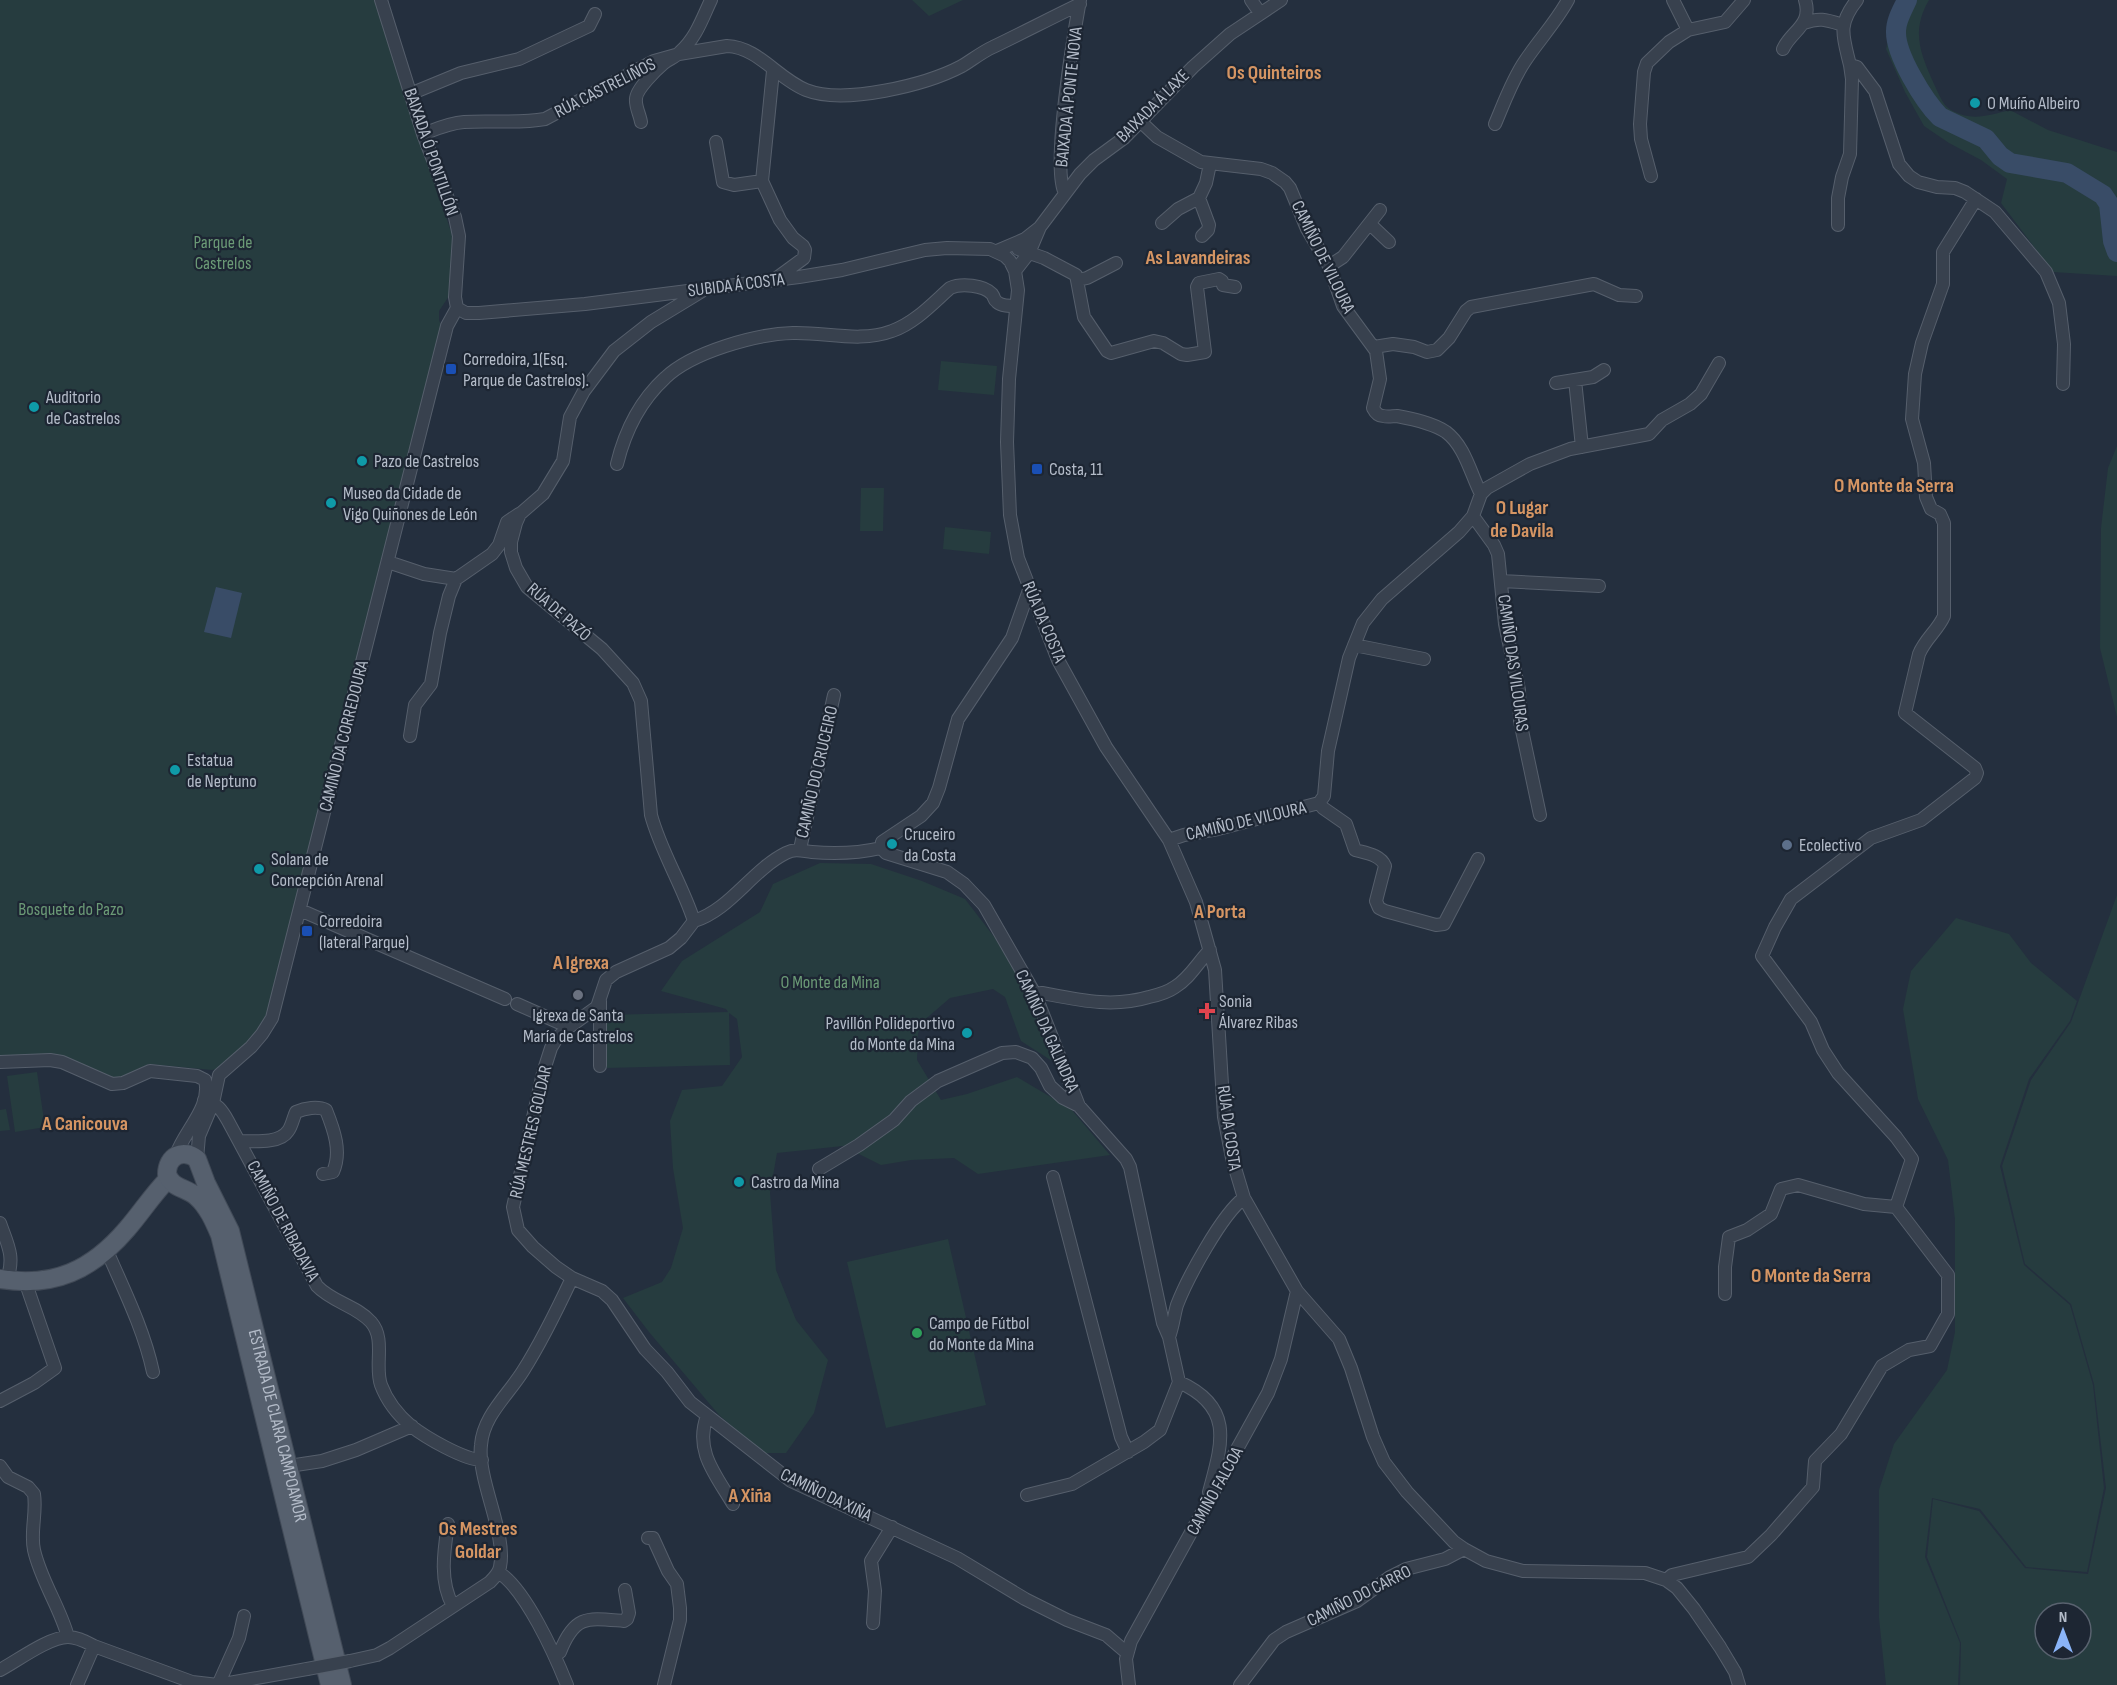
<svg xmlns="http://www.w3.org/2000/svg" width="2117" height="1685" font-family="'Sofia Sans Condensed',sans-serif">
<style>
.green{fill:#263c3f;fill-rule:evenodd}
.water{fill:#394c67}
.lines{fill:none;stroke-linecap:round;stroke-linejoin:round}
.river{stroke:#394c67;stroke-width:20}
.minor-casing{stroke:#565f6c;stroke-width:14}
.primary-casing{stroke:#414a57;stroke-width:20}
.minor{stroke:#38414e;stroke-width:12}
.primary{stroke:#56606e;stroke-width:18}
.minor-bridge-casing{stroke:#565f6c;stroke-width:14;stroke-linecap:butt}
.minor-bridge{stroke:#38414e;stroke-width:12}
.culture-dot{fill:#0f9aa8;stroke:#1d2633;stroke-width:2}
.transit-dot{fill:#1a4fb4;stroke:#1d2633;stroke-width:2}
.service-dot{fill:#5c6f8a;stroke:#1d2633;stroke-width:2}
.worship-dot{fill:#6b7280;stroke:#1d2633;stroke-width:2}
.health-dot{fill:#e0444e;stroke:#1d2633;stroke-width:2}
.leisure-dot{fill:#2e9e5b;stroke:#1d2633;stroke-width:2}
.labels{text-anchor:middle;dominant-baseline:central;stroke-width:4.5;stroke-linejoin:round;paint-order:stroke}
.street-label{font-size:18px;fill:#b4bcc9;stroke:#1d2633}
.poi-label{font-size:18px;fill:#b4bcc9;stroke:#1d2633;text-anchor:start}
.park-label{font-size:18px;fill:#6b9a76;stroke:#1d2633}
.neighbourhood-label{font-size:20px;font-weight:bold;fill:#d59563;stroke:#1d2633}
</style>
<rect width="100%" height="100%" fill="#242f3e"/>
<path class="green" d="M0,0h376l77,238 -4,58 -10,15v9l3,8 -173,687 -9,15 -38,37 -10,3 -63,-6 -35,16 -54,-22 -60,-1z
M912,0h51l-34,16z
M1900,0h29c-18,31 -9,53 5,84 4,8 9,22 17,26 21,12 38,5 59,0l38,20 69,22v124l-64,-4 -52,-69 6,-24 -26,-19 -32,-17 -25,-17 -19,-34 -19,-43 9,-38z
M941,361l56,5 -3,29 -56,-5z
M2117,446v271l-17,-69 1,-120 7,-60z
M861,488h23l-1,43h-23z
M945,527l46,5 -2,22 -46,-5z
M820,863l51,1 51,17 43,18 30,39 34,57 23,66 -31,-20 -16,-44 -12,-8 -43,9 -29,25 -3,11 -1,26 24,40 26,-6 50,-17 54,32 39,46 -132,19 -24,-16 -43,2 -30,5 -38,-19 -66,7 -7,40 6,77 20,50 32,40 -14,53 -28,40h-24l-43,-38 -70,-83 -26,-34 39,-16 9,-14 12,-40 -10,-60 -3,-47 12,-31 40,-4 20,-29 -5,-38 -8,-6 1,52 -125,3 -1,-53 124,-3 -2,-3 -65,-18 21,-30 78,-49 13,-28z
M2117,895v790h-157l1,-42 -34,-86 6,-58 46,12 46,57 63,6 18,-86 -12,-104 -23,-80 -46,-40 -23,-98 29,-86 40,-58zM2045,1613h36v36h-36z
M1956,918l53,16 22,29 46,38 -7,20 -41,58 -29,87 24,99 46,40 23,80 11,103 -17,84 -61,-5 -46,-58 -48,-11 -7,59 35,86 -2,42h-72l-7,-67v-128l15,-46 53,-74 8,-38v-113l-7,-59 -30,-61 -15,-90 8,-38z
M37,1072l8,55 -30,5 -8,-56z
M6,1109l4,21 -10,1v-21z
M948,1239l38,166 -100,23 -39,-166z"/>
<path class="water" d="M216,587l26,6 -11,45 -27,-6z"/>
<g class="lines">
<path class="river" d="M1907,0c-4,9 -11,20 -11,31 -1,23 28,70 44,86l46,22 14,17 10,7 57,10 36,22 6,9 4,37 4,11"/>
<defs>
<path id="minor" d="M381,0l42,134 32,83 4,19 -4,61 2,11
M1251,0l9,13
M1673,0l15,30
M1857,0c-20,25 -14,36 -7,65l7,2 18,24 24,73 10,12 9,6 19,5 18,1 10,4 30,20 51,60 13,31 5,41 -1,40
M1804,23c16,-6 23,-3 39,2
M1783,49c8,-18 30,-24 22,-49
M773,71l-11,110 18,39 13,18 10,8 2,4 -1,8 -30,22
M410,94l51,-21 58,-14 70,-33 6,-12
M1140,121l17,16 44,25 60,7 11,4 13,9 5,6 17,41 22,37 14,40 33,45 4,28 -7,29c2,4 5,8 10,8 5,1 10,0 14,0 16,3 36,7 49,16 19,14 25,43 35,62
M641,122c-1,-7 -6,-16 -5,-23 0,-10 21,-30 28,-36 5,-4 12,-6 16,-11 16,-14 22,-33 31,-52
M1495,124c9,-21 17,-44 30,-63 14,-21 31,-39 43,-61
M423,134c13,-5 26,-11 41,-12 27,-2 54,2 81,-3l109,-58 25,-7 48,-8c31,1 51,33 79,44 38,15 120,-5 156,-24 10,-6 20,-14 31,-19 29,-14 58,-29 87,-43
M716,142l7,40 11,3 28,-4
M1651,176l-10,-37 -1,-15 4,-52 3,-9 22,-21 19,-12 37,-8 19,-22
M1065,193c-14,-23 9,-160 15,-193
M1199,198l10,27 -1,5 -6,6
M1162,223l16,-14 21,-11 7,-15 4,-19
M1370,224l19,18
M1838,225v-27l4,-21 8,-23 2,-75 -2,-14
M1018,249l26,9 32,17 8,42 23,34 4,2 43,-12 9,2 18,11 6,1 18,-3 -8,-65 2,-4 20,-4 3,2 1,4 12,2
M997,251l28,-12 14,-11
M1329,266l14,-9 37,-47
M1015,271l14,-18 11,-26 40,-53 14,-14 30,-22 69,-71 37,-33 51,-34
M1078,280l9,-2 29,-15
M457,308l9,5h13l106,-9 214,-27 43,-7 83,-20 22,-2 43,1 15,7 5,5 5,10 3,19 -9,89 -2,63 3,73 8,43 40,102 48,87 63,93 27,62 19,68 9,147 8,41 12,40 53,93 42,48 12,29 22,69 11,25 23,30 47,50 10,7 22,12 37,10 122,2 21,7 11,8 17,21 26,38 15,25 4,13
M1374,347l19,-3 21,3 13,5 10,-2 12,-12 17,-27 5,-4 123,-23 25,11 17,1
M1575,380l7,67
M1556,383l37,-6 11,-7
M617,464c8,-33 23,-63 48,-86 27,-26 91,-44 128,-45 33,-1 67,10 99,-2 23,-8 41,-28 58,-43 11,-5 34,-3 42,6 3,4 1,5 5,8 4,4 13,4 19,4
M1473,516l21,29 4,9 7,70 14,66 1,31 20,94
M388,562l36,12 32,5 36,-25 7,-9 8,-23 12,-8
M1501,581l98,5
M1354,645l70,14
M410,736l5,-31 16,-21 9,-51 9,-37 7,-17
M1319,803l4,5 23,16 9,26c11,3 26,5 30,16l-9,35 3,7 6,3 51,14 8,-1 34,-65
M1169,840l15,-5 34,-6 101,-26 5,-7 4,-45 21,-93 14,-35 19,-24 77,-67 14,-16 8,-22 6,-6 43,-24 40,-15 79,-15 13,-14 28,-16 11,-10 18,-31
M881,848l5,5 61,19 17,12 20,21 51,89 44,112 47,53 4,8 33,156 6,14 10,45 -19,48 -16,12 -72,42 -45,11
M800,849l34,-154
M300,910l205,89
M694,921c-12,-37 -33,-69 -43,-106l-10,-114 -8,-18 -31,-34 -75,-62 -11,-19 -5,-16v-10l5,-19 4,-9 23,-20 20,-33 7,-44 14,-26 30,-40 37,-29 51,-31
M694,921c36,-11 58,-51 92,-68 10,-5 16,-2 26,-1 22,2 47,1 69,-4l1,-6 39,-26 12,-13 6,-15 19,-69 54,-81 17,-48
M1035,994l7,-1c37,7 70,15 107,4 9,-2 19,-5 26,-10 15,-9 23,-25 35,-37
M517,1004l52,23
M0,1062l50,-2 12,2 50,22 11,-1 27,-12 47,5 8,4
M600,1066v-65
M204,1100c13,3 18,10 24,21l89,165c15,16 40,20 54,36 15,17 3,43 10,63 6,16 17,30 30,41 14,11 53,34 71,34
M240,1141c13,0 40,3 48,-10 4,-5 5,-13 8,-19 9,-4 22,-6 30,-2 8,20 16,42 7,62l-10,2
M176,1155c8,-24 36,-48 29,-75
M197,1159l2,-23 14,-33 6,-28 32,-28 11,-13 10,-16 175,-692 10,-18
M819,1169l40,-24 35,-25 17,-19 27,-20 64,-28 14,-1 16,6 9,10 9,18 13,12 16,8
M1053,1177l68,260 7,15
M0,1223c8,23 15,33 7,57
M107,1251c17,39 37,79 46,121
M572,1278l30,13 10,9 33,49 22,23 23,30 101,79 166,77 68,41 42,21 39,15 21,18
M1725,1294v-27l4,-30 18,-7 24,-16 10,-25 17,-4 66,19 32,3
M1169,1337c4,-10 5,-22 8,-32 10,-26 45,-91 67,-107
M1179,1382c56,25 43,62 30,110
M0,1401l34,-18 21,-15 -30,-87
M707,1416c-13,35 9,59 26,88
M0,1466l8,11 20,10 6,7c3,19 -4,38 0,56 7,31 26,57 34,87
M289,1466l33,-5 34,-11 56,-24
M448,1524c-4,27 -9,57 5,82
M648,1538h5l15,33 9,13 3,24v12l-16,65
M498,1572c27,16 57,83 69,113
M1666,1580l6,-5 76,-18 23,-22 42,-48 2,-26 26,-27 41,-68 27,-16 21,-4 18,-32v-39l-52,-68 16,-48 -16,-22 -58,-64 -15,-23 -12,-28 -49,-66 13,-29 16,-28 80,-61 50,-18 54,-42 2,-5 -2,-5 -70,-55 14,-59c6,-15 19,-24 25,-38v-93l-4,-9 -9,-5 -5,-12 -2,-34 -12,-44 3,-45 7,-31 21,-59v-32l33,-53
M873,1623l2,-32 -4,-30 21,-34
M555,1655l5,-3c15,-38 28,-34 64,-31l3,-2 2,-6 -4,-23
M350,1661l27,-6 13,-7 100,-66c4,-4 9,-9 10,-15 7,-34 -23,-87 -19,-122 2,-29 27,-50 42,-74 19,-30 34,-61 49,-93l-16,-11 -23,-20 -15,-17 -5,-23 30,-134 8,-25 6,-10 12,-11 28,-20 9,-27 10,-8 53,-24 12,-10 13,-17
M0,1670c17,-9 49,-33 68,-33 10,0 18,5 26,9l98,36 26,3 89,-16
M77,1685l17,-39
M218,1685l21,-47 5,-22
M1129,1685l-3,-26 5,-18 137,-248 13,-34 16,-68
M1240,1685l34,-45 12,-8 71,-31 33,-24 16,-8 39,-10 19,-10"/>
<g id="primary">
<path d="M0,1279c54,9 92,-9 127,-50 14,-16 26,-35 41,-50"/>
<path id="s1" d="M330,1685l-110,-450c-6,-14 -12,-28 -23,-38 -11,-10 -25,-8 -30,-23 0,-18 16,-26 30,-15l9,24 24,48 112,454"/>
</g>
</defs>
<use href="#minor" class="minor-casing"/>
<use href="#primary" class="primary-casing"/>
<use href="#minor" class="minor"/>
<use href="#primary" class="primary"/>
<defs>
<path id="minor-bridge" d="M307,1669l43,-8"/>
</defs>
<use href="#minor-bridge" class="minor-bridge-casing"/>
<use href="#minor-bridge" class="minor-bridge"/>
</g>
<g class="culture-dot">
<circle cx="1975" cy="103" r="6"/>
<circle cx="34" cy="407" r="6"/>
<circle cx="362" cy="461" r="6"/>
<circle cx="331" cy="503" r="6"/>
<circle cx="175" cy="770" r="6"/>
<circle cx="892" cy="844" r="6"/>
<circle cx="259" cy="869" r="6"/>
<circle cx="967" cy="1033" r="6"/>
<circle cx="739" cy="1182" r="6"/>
</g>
<g class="transit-dot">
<rect x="445" y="363" width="12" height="12" rx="3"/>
<rect x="1031" y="463" width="12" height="12" rx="3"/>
<rect x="301" y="925" width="12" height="12" rx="3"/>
</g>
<circle class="service-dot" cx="1787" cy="845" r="6"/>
<circle class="worship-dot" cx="578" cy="995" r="6"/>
<path class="health-dot" d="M1204 1002h6v6h6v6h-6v6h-6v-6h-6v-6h6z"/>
<circle class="leisure-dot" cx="917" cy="1333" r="6"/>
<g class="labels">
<g class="street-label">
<text transform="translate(605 88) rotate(-27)">RÚA CASTRELIÑOS</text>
<text transform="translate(1069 97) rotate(-84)">BAIXADA Á PONTE NOVA</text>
<text transform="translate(1153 106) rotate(-45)">BAIXADA Á LAXE</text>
<text transform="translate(431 152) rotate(71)">BAIXADA Ó PONTILLÓN</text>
<text transform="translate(1323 257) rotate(64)">CAMIÑO DE VILOURA</text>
<text transform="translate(736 285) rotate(-7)">SUBIDA Á COSTA</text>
<text transform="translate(559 612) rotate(41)">RÚA DE PAZÓ</text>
<text transform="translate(1044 622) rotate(67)">RÚA DA COSTA</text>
<text transform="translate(1513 663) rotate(82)">CAMIÑO DAS VILOURAS</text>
<text transform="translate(344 736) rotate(-76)">CAMIÑO DA CORREDOURA</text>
<text transform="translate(817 772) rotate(-77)">CAMIÑO DO CRUCEIRO</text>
<text transform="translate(1246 821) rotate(-13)">CAMIÑO DE VILOURA</text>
<text transform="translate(1047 1031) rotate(66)">CAMIÑO DA GALINDRA</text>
<text transform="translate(1229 1128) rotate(82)">RÚA DA COSTA</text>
<text transform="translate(531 1132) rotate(-77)">RÚA MESTRES GOLDAR</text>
<text transform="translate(283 1221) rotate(62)">CAMIÑO DE RIBADAVIA</text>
<text stroke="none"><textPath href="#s1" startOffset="870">ESTRADA DE CLARA CAMPOAMOR</textPath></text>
<text transform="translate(1215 1491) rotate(-61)">CAMIÑO FALCOA</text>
<text transform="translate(826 1495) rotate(26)">CAMIÑO DA XIÑA</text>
<text transform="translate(1359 1596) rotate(-27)">CAMIÑO DO CARRO</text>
</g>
<g class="poi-label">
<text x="1987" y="103">O Muíño Albeiro</text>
<text x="463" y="359">Corredoira, 1(Esq.<tspan x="463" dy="21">Parque de Castrelos).</tspan></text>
<text x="46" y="397">Auditorio<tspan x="46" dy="21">de Castrelos</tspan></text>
<text x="374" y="461">Pazo de Castrelos</text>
<text x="1049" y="469">Costa, 11</text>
<text x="343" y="493">Museo da Cidade de<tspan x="343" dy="21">Vigo Quiñones de León</tspan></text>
<text x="187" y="760">Estatua<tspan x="187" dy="21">de Neptuno</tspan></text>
<text x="904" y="834">Cruceiro<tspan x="904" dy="21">da Costa</tspan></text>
<text x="1799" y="845">Ecolectivo</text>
<text x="271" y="859">Solana de<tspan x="271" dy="21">Concepción Arenal</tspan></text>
<text x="319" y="921">Corredoira<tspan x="319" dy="21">(lateral Parque)</tspan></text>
<text x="1219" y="1001">Sonia<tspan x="1219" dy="21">Álvarez Ribas</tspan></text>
<text x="578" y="1015" text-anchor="middle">Igrexa de Santa<tspan x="578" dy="21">María de Castrelos</tspan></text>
<text x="955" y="1023" text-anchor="end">Pavillón Polideportivo<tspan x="955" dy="21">do Monte da Mina</tspan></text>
<text x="751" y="1182">Castro da Mina</text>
<text x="929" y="1323">Campo de Fútbol<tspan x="929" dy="21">do Monte da Mina</tspan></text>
</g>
<g class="park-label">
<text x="223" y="242">Parque de<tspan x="223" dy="21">Castrelos</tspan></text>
<text x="71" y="909">Bosquete do Pazo</text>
<text x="830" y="982">O Monte da Mina</text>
</g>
<g class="neighbourhood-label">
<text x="1274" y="73">Os Quinteiros</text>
<text x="1198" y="258">As Lavandeiras</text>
<text x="1894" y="486">O Monte da Serra</text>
<text x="1522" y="508">O Lugar<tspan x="1522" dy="23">de Davila</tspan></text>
<text x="1220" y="912">A Porta</text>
<text x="581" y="963">A Igrexa</text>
<text x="85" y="1124">A Canicouva</text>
<text x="1811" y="1276">O Monte da Serra</text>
<text x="750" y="1496">A Xiña</text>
<text x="478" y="1529">Os Mestres<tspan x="478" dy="23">Goldar</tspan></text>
</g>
</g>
<g transform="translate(2063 1631)"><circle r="28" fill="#1d2633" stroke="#59626f" stroke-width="1.5"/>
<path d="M0-4.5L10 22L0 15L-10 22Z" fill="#8ab4f8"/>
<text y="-9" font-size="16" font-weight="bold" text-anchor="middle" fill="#b4bcc9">N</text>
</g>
</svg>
